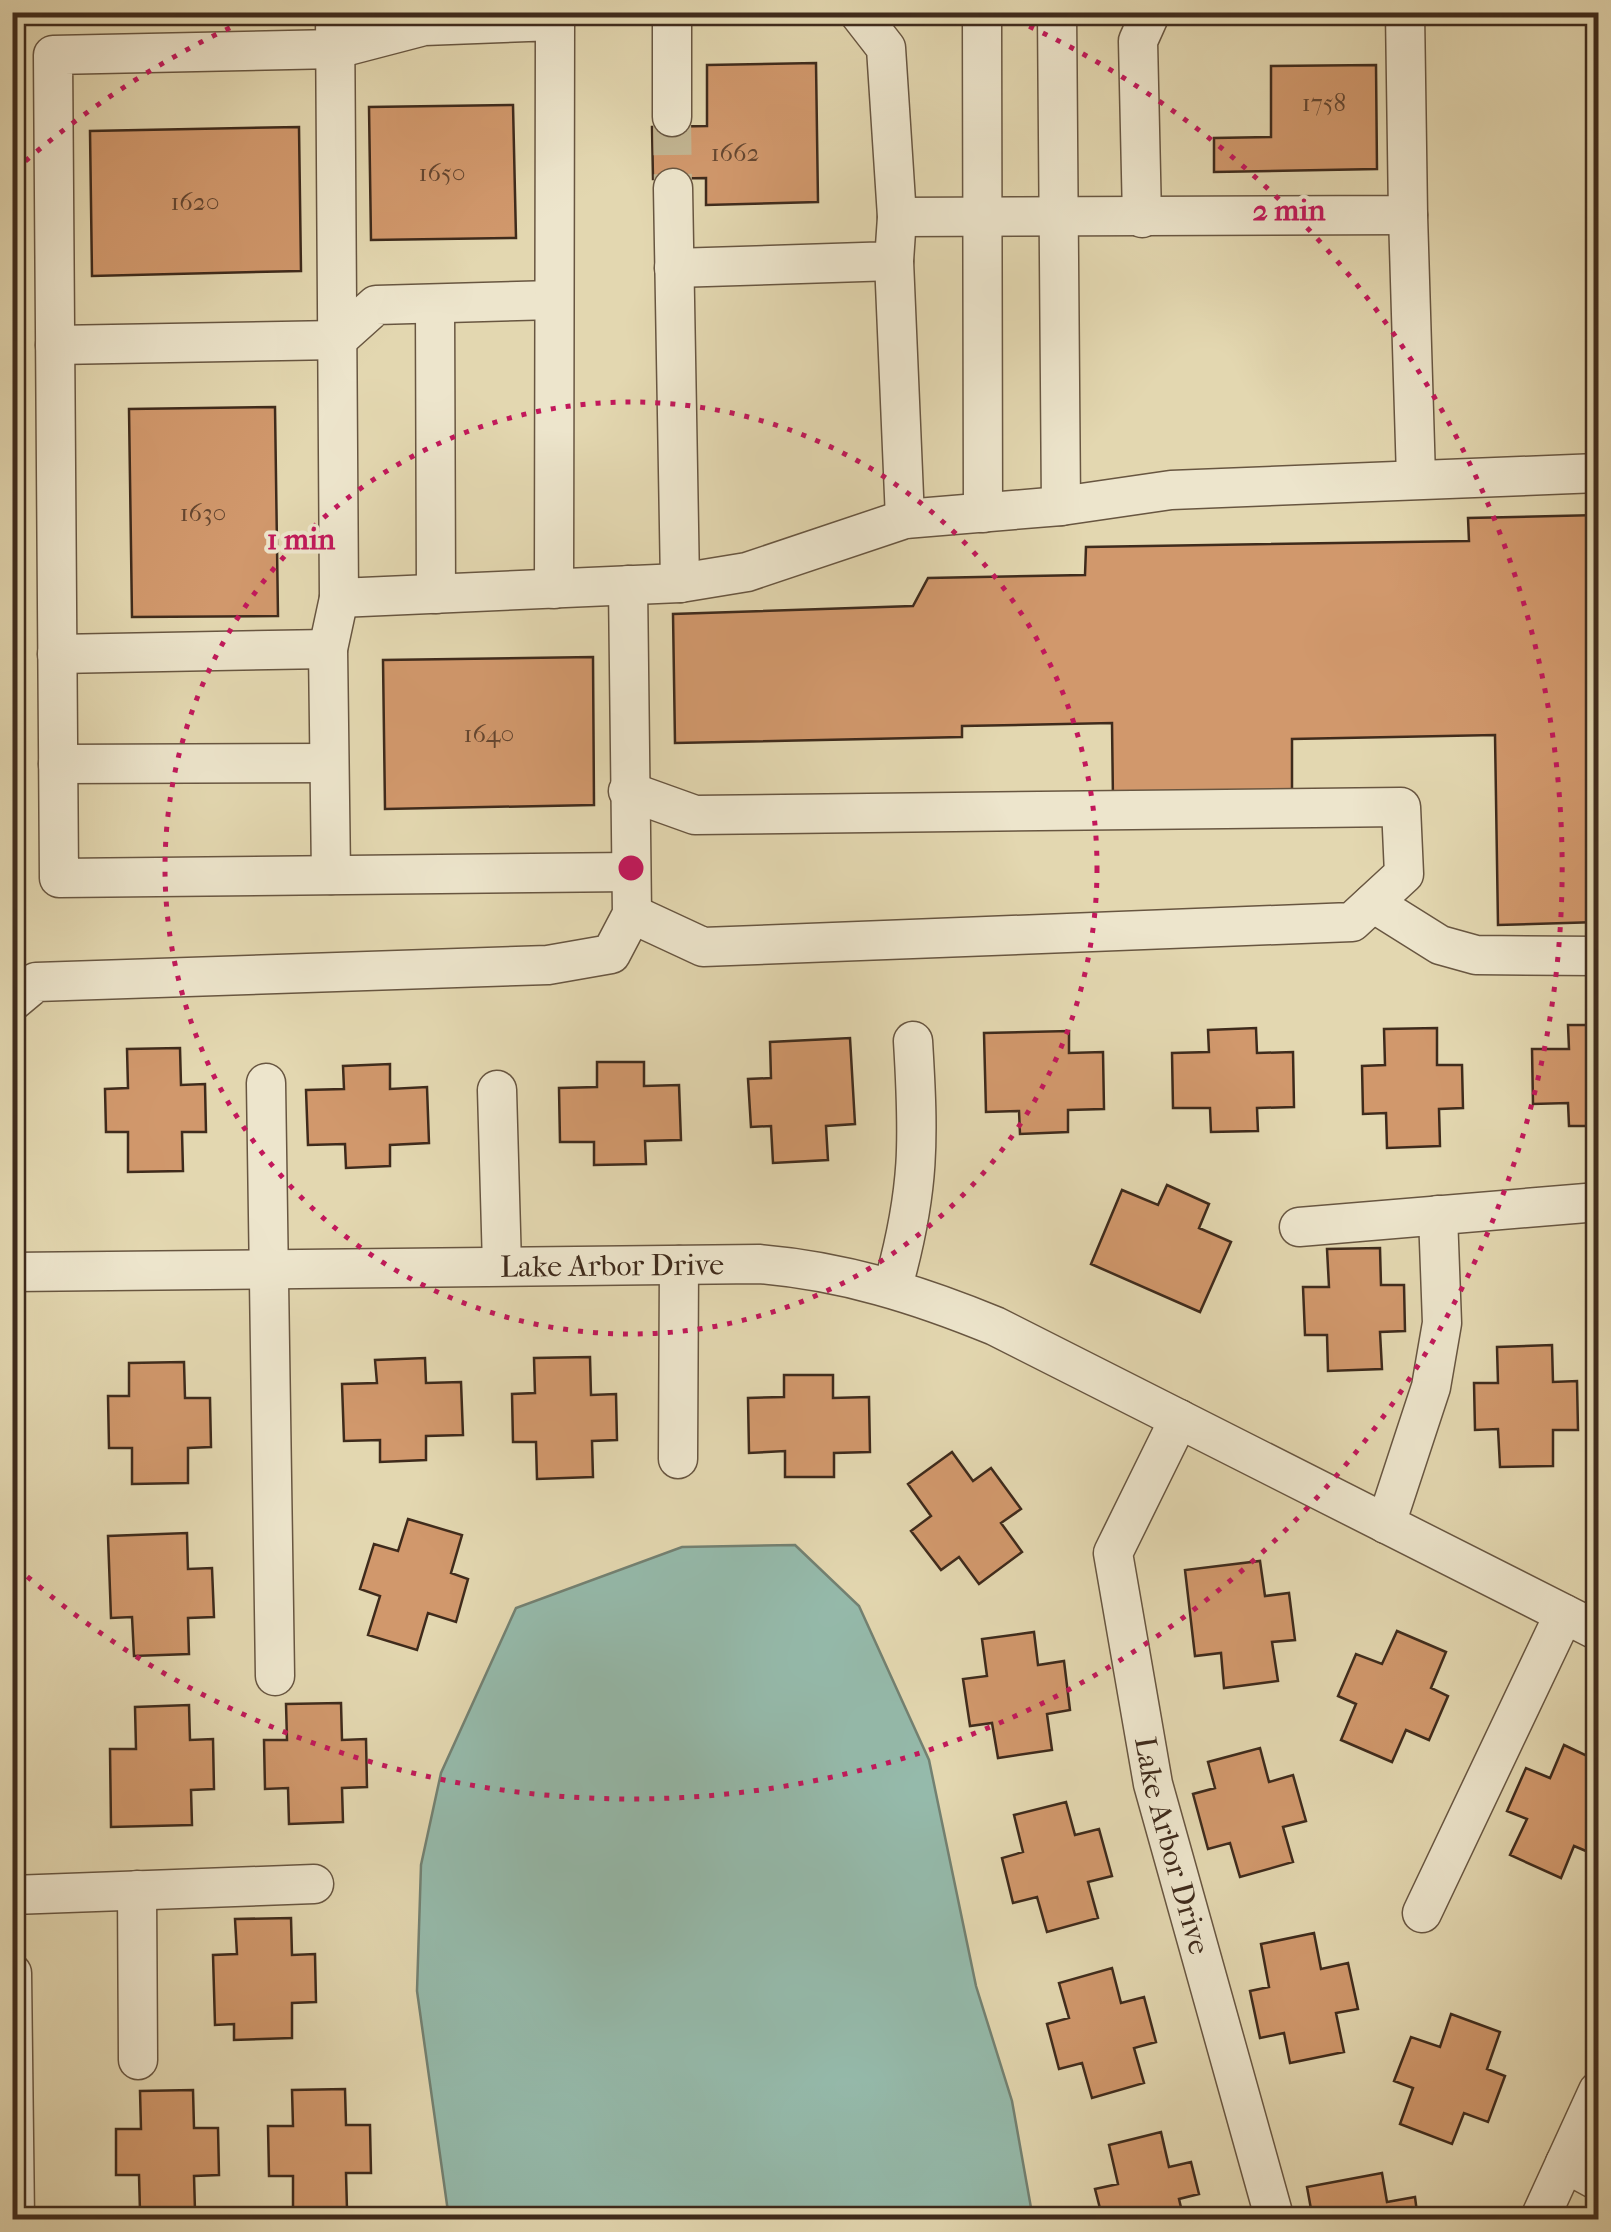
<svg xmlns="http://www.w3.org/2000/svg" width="1611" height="2232" font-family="'IM FELL French Canon',serif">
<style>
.water{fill:#95baab;stroke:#738172;stroke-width:2.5}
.building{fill:#d1986c;stroke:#3f2b1c;stroke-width:2.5}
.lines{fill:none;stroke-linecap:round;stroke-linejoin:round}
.minor-tunnel{stroke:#c2b592;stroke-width:38;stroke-dasharray:38 19;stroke-linecap:butt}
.minor-casing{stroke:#685641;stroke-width:41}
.minor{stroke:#ede5cc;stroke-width:38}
.ring{fill:none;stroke:#c2185b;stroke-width:5;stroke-dasharray:5 10}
.labels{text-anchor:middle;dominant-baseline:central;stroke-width:8;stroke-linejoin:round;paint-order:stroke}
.number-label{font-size:25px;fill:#644630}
.street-label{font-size:30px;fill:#3f2b1c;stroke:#ede5cc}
.centre{fill:#c2185b;stroke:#ede5cc;stroke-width:5}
.ring-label{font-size:30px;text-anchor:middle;font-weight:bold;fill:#c2185b;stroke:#ede5cc;stroke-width:8;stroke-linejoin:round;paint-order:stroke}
</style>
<rect width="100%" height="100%" fill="#e3d7b0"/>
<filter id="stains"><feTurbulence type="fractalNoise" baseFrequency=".002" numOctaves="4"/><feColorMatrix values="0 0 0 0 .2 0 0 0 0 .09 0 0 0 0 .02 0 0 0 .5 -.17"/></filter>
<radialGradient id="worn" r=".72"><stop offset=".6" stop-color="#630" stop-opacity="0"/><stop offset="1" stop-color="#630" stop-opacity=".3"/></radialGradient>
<path class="water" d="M795,1545l64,61 70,154 47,226 36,115 21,118h-584l-32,-228 4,-126 20,-92 75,-165 166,-61z"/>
<path class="building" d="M816,63l2,139 -112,3v-27l-53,1 -1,-52 55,-1v-61z
M1376,65l1,104 -163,3v-34l57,-1v-71z
M513,105l3,133 -145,2 -2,-133z
M299,127l2,144 -209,5 -2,-145z
M275,407l3,209 -146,1 -3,-208z
M1598,515v407l-100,3 -3,-190 -203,4v60l-179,2 -1,-78 -150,3v11l-287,6 -2,-129 240,-8 15,-28 157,-3 1,-28 383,-6 -1,-23z
M593,657l1,148 -209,4 -2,-149z
M1568,1025h30v101h-29l-1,-23 -35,1 -1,-55h37z
M1256,1028l1,25 36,-1 1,55 -37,1 1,23 -47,1 -1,-24h-37l-1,-55 37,-1 -1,-22z
M1437,1028v37h25l1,43 -24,1 1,37 -53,2 -1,-35 -23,1 -1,-48 23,-1 -1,-36z
M1069,1031v22l34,-1 1,57 -36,1v22l-48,2 -1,-23 -33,1 -2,-79z
M850,1038l5,86 -29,2 2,34 -55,3 -2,-37 -20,1 -3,-48 23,-1 -1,-36z
M180,1048l1,37 24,-1 1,48h-24l1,39 -55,1v-40h-22l-1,-43 23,-1 -1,-39z
M597,1062h47v24l35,-1 2,55 -36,1 1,23 -52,1v-23h-34l-1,-54 38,-1z
M390,1064v25l37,-2 2,56 -39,2v21l-44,2 -1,-24 -37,1 -2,-55 38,-1 -1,-23z
M1167,1185l42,19 -10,24 32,14 -31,70 -109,-48 31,-74 36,15z
M1380,1248l1,37h23l1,46 -25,1 2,37 -54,2 -1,-36h-22l-2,-48h26l-2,-38z
M1552,1345l1,37 24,-1 1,49h-25v36l-53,1 -2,-38 -23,1 -1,-47h24l-1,-36z
M590,1357l1,38 25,-1 1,46 -25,1 1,36 -56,2 -1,-37h-23l-1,-48 23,-1 -1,-35z
M425,1358l1,25 35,-1 2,53 -37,1v24l-46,2v-22l-36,1 -2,-57 35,-1 -2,-23z
M184,1362l1,36h25l1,49 -23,1v35l-56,1v-36h-23l-1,-52h21v-33z
M784,1375h49v23l36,-1 1,55 -36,1v24h-49v-26l-36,2 -1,-55 36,-1z
M952,1452l21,29 18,-13 30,41 -20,14 21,29 -43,32 -20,-27 -18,13 -30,-39 20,-15 -23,-32z
M408,1519l54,16 -11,38 17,6 -12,43 -28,-9 -11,37 -49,-15 12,-39 -20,-7 14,-45 24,7z
M187,1533l1,36 24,-1 2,49 -26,1 1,36 -55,2 -2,-39 -21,1 -3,-82z
M1260,1561l5,35 24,-3 6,47 -23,2 6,39 -54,7 -3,-35 -26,3 -10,-86z
M1397,1631l49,21 -15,36 17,8 -19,44 -23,-10 -14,32 -51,-22 15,-36 -18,-8 18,-42 26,10z
M1034,1632l4,33 26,-4 6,49 -23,4 5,36 -54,8 -6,-35 -22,3 -7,-47 24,-3 -5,-37z
M341,1703l1,37 24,-1 1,48 -25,1 1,34 -54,2 -1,-36 -23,1 -1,-49h23l-1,-36z
M189,1705l1,35 23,-1 1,50 -23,1 1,35 -81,2 -1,-78h26l-1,-42z
M1564,1745l34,16v95l-24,-10 -13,32 -51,-23 17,-36 -20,-8 19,-43 24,10z
M1260,1748l9,34 24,-7 13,46 -23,6 10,35 -53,15 -10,-34 -22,6 -15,-55 22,-6 -7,-26z
M1066,1802l9,33 24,-6 13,47 -24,6 10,36 -51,14 -10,-35 -24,6 -11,-45 21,-6 -9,-37z
M291,1918l1,37 23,-1 1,48 -24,1v35l-58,2v-16l-19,1 -2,-70 24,-1 -2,-35z
M1314,1933l7,36 27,-6 10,46 -22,4 8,39 -54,11 -6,-30 -24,5 -10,-47 19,-4 -8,-43z
M1112,1968l9,35 23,-6 12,45 -22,6 10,35 -52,15 -10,-35 -23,6 -12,-45 22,-6 -10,-35z
M1451,2014l49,18 -13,37 18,7 -17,46 -24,-9 -12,31 -52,-20 13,-36 -19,-7 17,-44 29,10z
M345,2089l1,36h24l1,48h-25l1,37 -54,1v-35h-24l-1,-50h25l-1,-36z
M193,2090l1,38h24l1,47 -25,1 1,35 -55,1 -1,-37h-23v-46h25l-1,-38z
M1161,2132l8,35 22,-5 8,32 -20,5 5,21h-81l-8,-31 23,-5 -9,-39z
M1382,2173l5,29 28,-5 3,23h-105l-6,-33z"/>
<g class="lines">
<path class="minor-tunnel" d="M672,117l1,71"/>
<defs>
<g id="minor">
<path d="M335,12l4,586 341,-15 67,-11 158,-53 156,-13 110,-16 427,-17"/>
<path d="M672,12v105"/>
<path d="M982,12l1,501"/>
<path d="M1057,12l4,494"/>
<path d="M673,188l7,395"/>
<path d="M1408,215l8,263"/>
<path d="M897,217l511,-2 -3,-203"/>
<path d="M1142,218l-4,-177 13,-29"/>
<path d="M894,261l11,258"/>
<path d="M674,268l220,-7 3,-44 -11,-169 -28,-36"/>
<path d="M435,304l1,290"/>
<path d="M55,345l282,-5 39,-35 178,-5"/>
<path d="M554,589l1,-568 -131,5 -88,23 -283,6 6,823 571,-6"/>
<path d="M57,654l271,-5"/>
<path d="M58,764l271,-1"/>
<path d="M628,791l67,24 706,-8 3,67 -52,48 -649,25 -71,-33"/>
<path d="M331,875l-3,-226 11,-51"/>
<path d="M1373,903l67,42 36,10 122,1"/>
<path d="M12,1002l24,-20 512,-17 63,-11 21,-40 -4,-329"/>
<path d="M266,1083l9,593"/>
<path d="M497,1090l5,176"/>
<path d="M1299,1227l299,-25"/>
<path id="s1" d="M12,1272l747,-8c84,7 158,30 236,62l603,305"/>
<path d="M893,1286c27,-96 26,-147 20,-245"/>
<path id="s2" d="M1179,1419l-66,134 40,231 122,436"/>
<path d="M678,1459l1,-194"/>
<path d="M1386,1524l45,-137 11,-64 -4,-108"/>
<path d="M137,1890l1,170"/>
<path d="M12,1895l302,-11"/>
<path d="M1422,1913l142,-299"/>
<path d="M12,1973l3,247"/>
<path d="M1565,2163l33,18"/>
<path d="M1539,2220l59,-129"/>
</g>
</defs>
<use href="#minor" class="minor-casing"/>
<use href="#minor" class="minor"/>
</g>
<g class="ring">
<circle cx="631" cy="868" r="466"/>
<path d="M14 171A931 931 0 0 1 260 14M1002 14A931 931 0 1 1 14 1565"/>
</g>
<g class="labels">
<g class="number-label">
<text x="1324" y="102">1758</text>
<text x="735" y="152">1662</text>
<text x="442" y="172">1650</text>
<text x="195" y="201">1620</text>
<text x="203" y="512">1630</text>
<text x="489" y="733">1640</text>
</g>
<g class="street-label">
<text stroke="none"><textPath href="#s1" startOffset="600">Lake Arbor Drive</textPath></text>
<text stroke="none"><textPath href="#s2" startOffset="448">Lake Arbor Drive</textPath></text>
</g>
</g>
<circle cx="631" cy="868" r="15" class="centre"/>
<g class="ring-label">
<text x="1289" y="220">2 min</text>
<text x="301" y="549">1 min</text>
</g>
<rect width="1611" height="2232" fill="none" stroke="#e3d7b0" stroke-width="50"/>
<rect x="15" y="15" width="1581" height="2202" fill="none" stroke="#3f2b1c" stroke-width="5"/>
<rect x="25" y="25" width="1561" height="2182" fill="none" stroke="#3f2b1c" stroke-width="2.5"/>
<rect width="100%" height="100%" filter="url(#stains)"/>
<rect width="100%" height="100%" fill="url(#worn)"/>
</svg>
